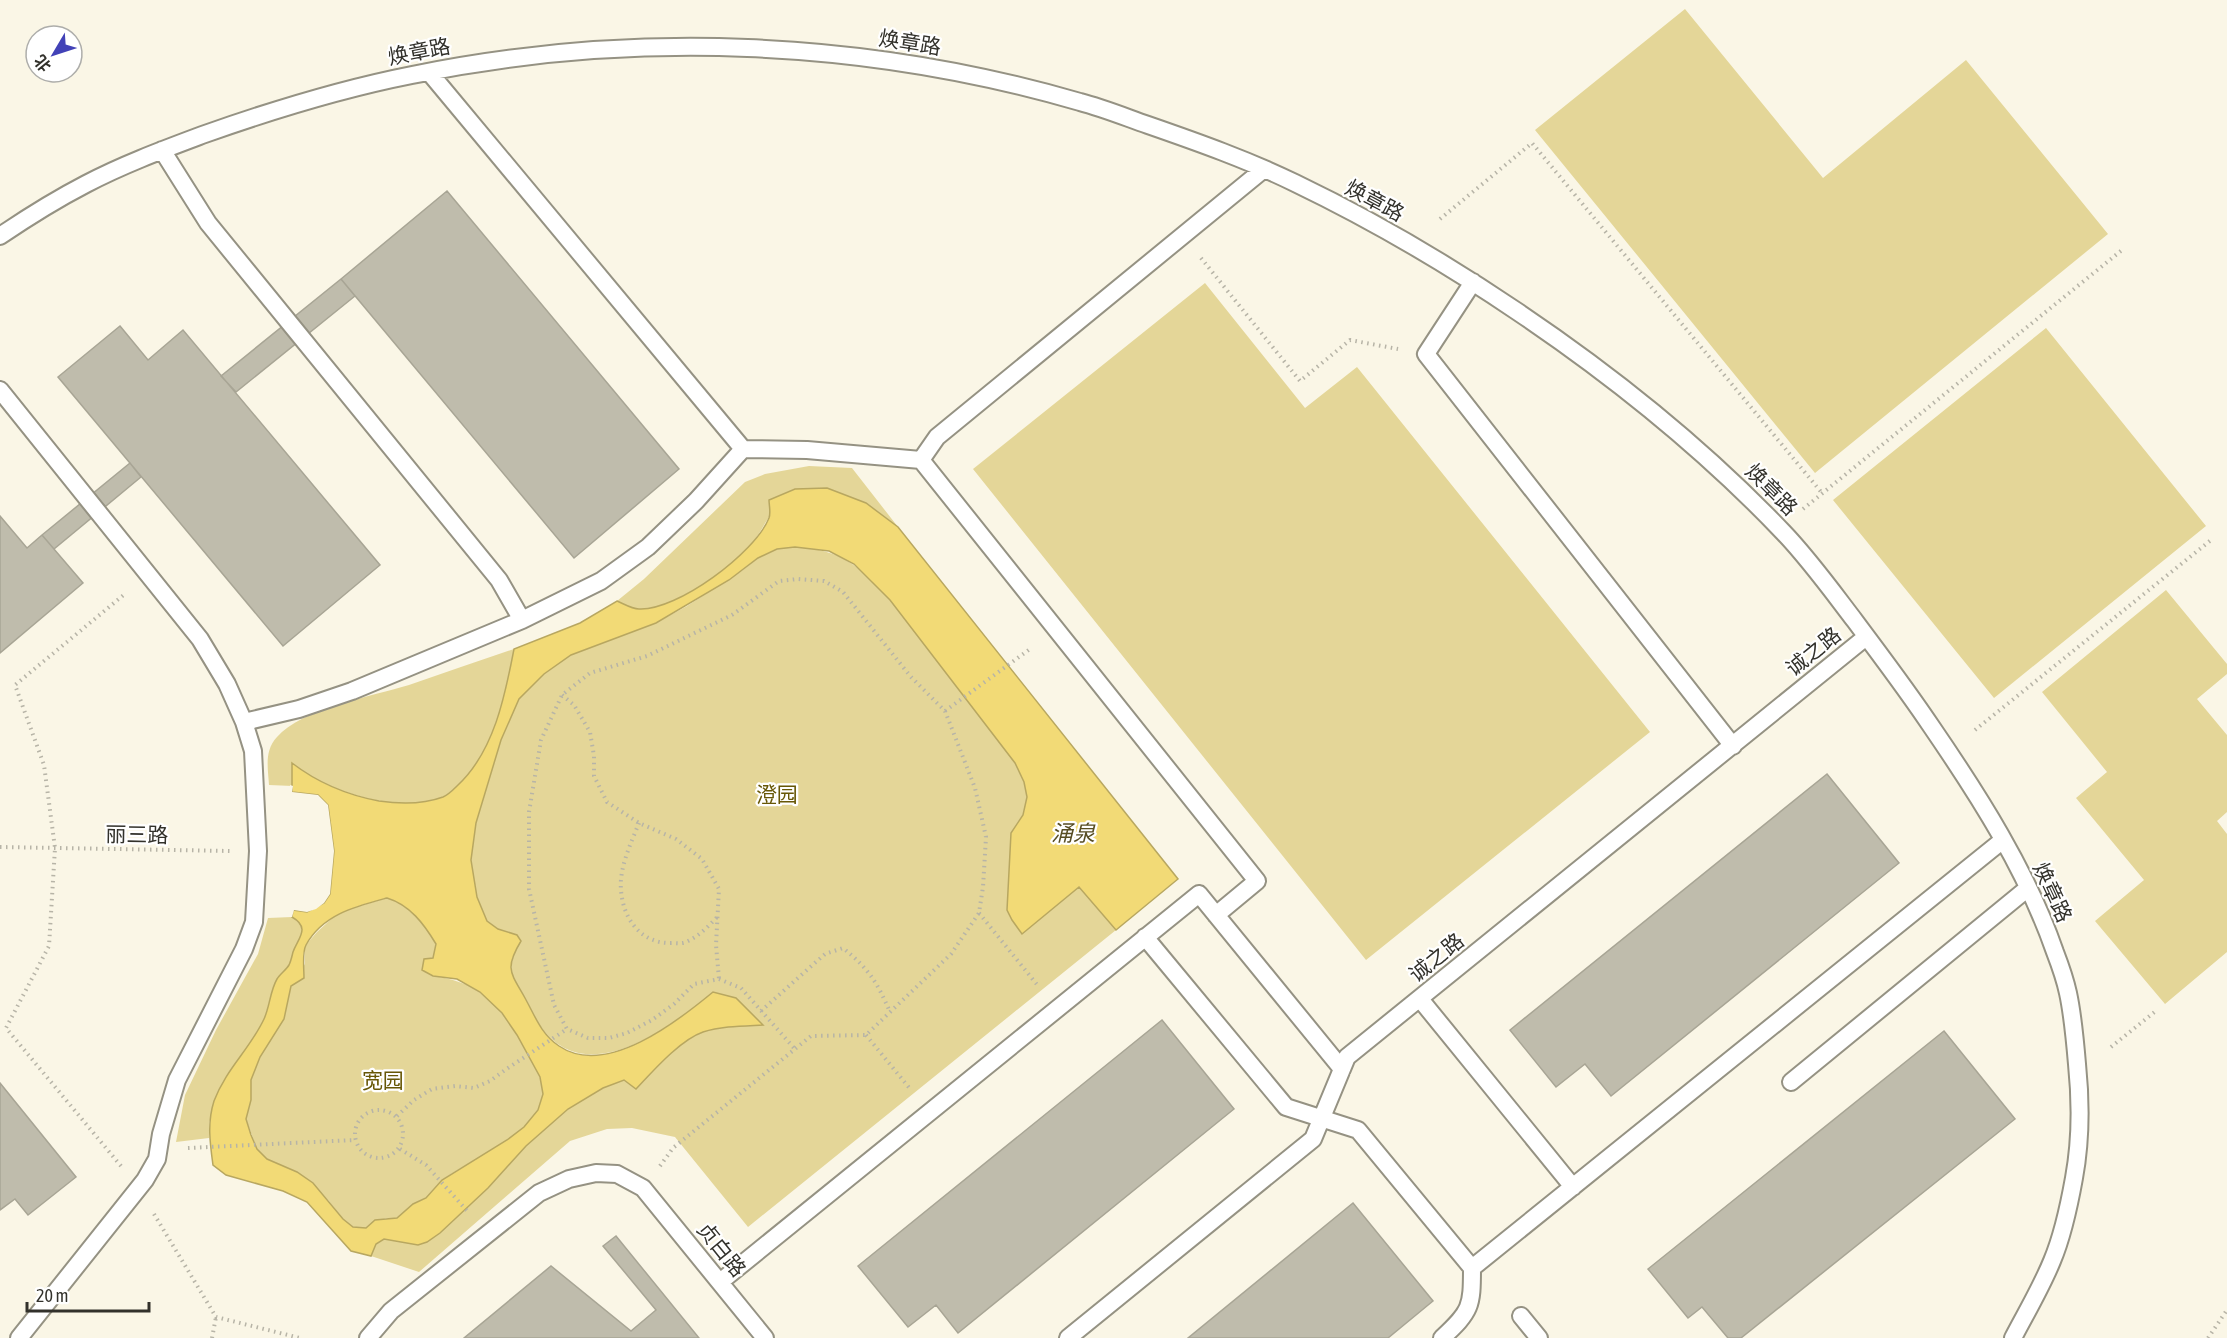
<svg xmlns="http://www.w3.org/2000/svg" width="2227" height="1338" font-family="'Asap Condensed','Noto Sans SC',sans-serif">
<style>
.green{fill:#e4d698}
.water{fill:#f2da76;stroke:#b8a760;stroke-width:1.5;fill-rule:evenodd}
.pier{fill:#faf6e6}
.building{fill:#bfbcac;stroke:#a8a595;stroke-width:1.5}
.lines{fill:none;stroke-linecap:round;stroke-linejoin:round}
.lane-casing{stroke:#959283;stroke-width:20}
.path{stroke:#b7b4a7;stroke-width:4;stroke-dasharray:1.5 4.5;stroke-linecap:butt}
.lane{stroke:#fff;stroke-width:16}
.labels{text-anchor:middle;dominant-baseline:central;stroke-width:4.5;stroke-linejoin:round;paint-order:stroke}
.street-label{font-size:21px;fill:#32312b;stroke:#fff}
.park-label{font-size:21px;fill:#675706;stroke:#fff}
.water-label{font-size:22px;font-style:italic;fill:#574d23;stroke:#fff}
</style>
<rect width="100%" height="100%" fill="#faf6e6"/>
<path class="green" d="M1685,9l138,169 143,-118 142,174 -293,239 -280,-343z
M1205,283l100,125 52,-41 293,365 -284,228 -393,-491z
M2046,328l160,198 -212,172 -161,-198z
M809,466l43,2 46,59 -32,-24 -97,14c-7,11 -14,25 -24,34 -20,21 -76,60 -106,58 -7,0 -15,-5 -22,-8l27,-22 101,-97 20,-8z
M795,547c48,3 64,19 95,53l125,163 9,19 3,15 -4,18 -12,18 1,87 9,13 58,-46 37,43 -368,297 -73,-90 -43,-9 -25,1 -37,12 -151,131 -48,-16 5,-12 8,-5 13,1 66,-31 25,-21 38,-42 42,-37 35,-21 21,-9 12,10c19,-20 39,-45 65,-56 18,-9 42,-6 61,-8l-49,-33c-52,44 -143,107 -183,15 -12,-27 -26,-26 -14,-58l-18,-20 -11,-7 -10,-25 -6,-37 5,-37 25,-83 18,-41 25,-25 27,-19 85,-32 31,-17 56,-36 15,-12 19,-9z
M2166,590l61,74v10l-30,25 30,36v77l-10,9 10,13v118l-62,52 -70,-83 49,-41 -68,-82 31,-26 -65,-80z
M514,649c-9,47 -20,103 -57,137 -4,3 -9,9 -14,11 -18,7 -44,7 -63,4 -32,-6 -61,-18 -88,-37l1,22 -24,-1c-1,-17 -5,-34 8,-48 24,-28 96,-41 132,-52 35,-12 70,-24 105,-36z
M387,898c19,6 42,25 48,45 2,6 -2,25 -2,33 42,6 59,21 83,57 9,14 29,45 27,62 -5,39 -70,63 -98,83 -8,5 -12,14 -19,20 -3,2 -8,3 -12,6 -6,4 -12,10 -17,15l-11,-1 -20,10 -13,-1 -10,-8 -15,-19 -31,-28 -30,-13 -10,-10 -11,-30 5,-19v-20l9,-23 24,-38 7,-34 14,-21v-18l12,-14 22,-20z
M292,917l7,4 4,9 -2,9 -7,11 -4,14 -13,15 -6,16 -6,22 -56,105v16l-33,4 9,-47 31,-65 42,-76 10,-36z"/>
<path class="water" d="M827,488l39,15 32,24 280,352 -62,51 -37,-43 -57,47 -10,-14 -5,-10 4,-77 12,-18 4,-18 -3,-15 -9,-19 -125,-163 -36,-36 -25,-13 -34,-4 -18,2 -19,9 -29,22 -73,43 -85,32 -27,19 -25,25 -18,41 -25,83 -5,37 6,37 10,24 11,8 19,6 4,6c-17,28 -10,32 4,57 10,18 16,36 34,48 47,32 119,-25 154,-54l23,6 27,27c-20,1 -41,1 -60,7 -23,8 -50,39 -67,57l-12,-9 -21,8 -35,21 -42,37 -38,42 -48,45 -13,9 -9,3 -34,-6 -8,5 -5,12 -20,-5 -44,-49 -24,-11 -57,-16 -13,-10c-3,-22 -6,-42 1,-64 12,-32 36,-52 50,-82 6,-13 6,-28 13,-40 3,-5 9,-9 12,-14 2,-4 3,-9 4,-13 5,-14 18,-24 -1,-35l1,-7 14,2 17,-9 6,-9 4,-43 -6,-46 -10,-10 -26,-3v-29c26,20 55,32 87,38 20,3 45,3 64,-4 5,-2 10,-7 14,-11 37,-34 48,-90 57,-137l66,-26 37,-22c7,3 15,8 22,8 38,2 116,-56 130,-91 2,-5 0,-13 0,-18l26,-11zM387,898c23,7 37,26 49,46l-3,14 -9,1 -2,11 11,6 24,3 23,13 22,21 15,22 23,42 3,17 -5,16 -14,17 -17,13 -65,40 -16,18 -13,6 -16,14 -22,2 -9,8 -13,-1 -10,-8 -30,-36 -16,-11 -30,-13 -10,-10 -6,-14 -5,-16 5,-19v-20l9,-23 24,-38 7,-33 13,-8c0,-9 -2,-26 2,-33 17,-31 51,-39 81,-47z"/>
<path class="pier" d="M290,785l3,1 -1,6 26,3 10,10 6,46 -4,43 -6,9 -8,6 -9,3 -13,-2 -2,7h-3l3,-10 15,2 15,-8 5,-8 4,-42 -6,-44 -9,-9 -26,-3z"/>
<path class="building" d="M447,191l232,278 -105,89 -233,-279z
M341,279l14,17 -119,96 -15,-16z
M120,326l28,34 35,-30 197,235 -97,81 -225,-269z
M130,463l11,14 -87,72 -12,-14z
M0,516l27,32 15,-13 41,48 -83,70z
M1827,774l72,89 -288,233 -26,-32 -29,23 -46,-57z
M1162,1020l72,89 -276,224 -22,-28 -28,22 -50,-61z
M1944,1031l71,88 -274,219h-13l-26,-31 -14,11 -40,-49z
M0,1083l76,94 -48,38 -13,-16 -15,11z
M1353,1203l80,98 -45,37h-200z
M616,1236l83,102h-235l87,-72 80,65 25,-21 -53,-64z"/>
<g class="lines">
<defs>
<path id="lane" d="M429,72l314,377 64,1 114,10
M162,150l46,73 291,357 23,40
M0,236c28,-19 57,-37 86,-52 38,-20 79,-35 119,-50 68,-24 136,-45 207,-59 220,-45 452,-36 668,27 23,6 45,15 68,23 49,17 100,35 147,58 77,37 152,81 223,129 95,64 186,137 265,220 26,27 49,59 72,89 26,35 52,69 76,105 48,70 96,145 124,226 5,13 10,27 13,41 5,23 7,47 9,71 4,39 4,76 -3,114 -5,28 -11,57 -22,83 -11,27 -26,52 -39,77
M1473,282l-47,72 307,392
M0,390l200,249 27,45 17,38 9,29 5,100 -4,71 -10,27 -67,131 -16,54 -4,25 -12,21 -126,158
M244,722l55,-13 53,-18 170,-71 79,-39 47,-34 48,-46 47,-52
M1216,915l41,-34 -336,-421 16,-23 327,-268
M1145,937l141,170 72,23 114,138
M1420,999l153,188
M1791,1082l237,-194
M720,1282l479,-388 143,175
M1521,1316l18,22
M368,1338l23,-27 148,-118 30,-14 27,-6 21,1 26,14 122,150
M1068,1338l245,-199 34,-82 519,-420
M1442,1338c29,-27 30,-31 30,-70l531,-428"/>
</defs>
<use href="#lane" class="lane-casing"/>
<path class="path" d="M1440,219l92,-76 290,350
M1201,258l99,123 50,-41 48,9
M1803,509l319,-259
M562,695l12,10 16,27 4,24v20l13,26 32,21 37,16 26,20 17,30 -3,56 3,34
M945,711l85,-62
M1975,730l236,-190
M639,823c-8,20 -20,45 -18,67 2,29 20,54 51,53 5,0 10,1 14,-1 13,-6 23,-16 32,-26
M0,847l230,4
M979,913l60,74
M761,1011l64,-57 18,-6c26,21 34,34 47,64
M866,1035l45,55
M2111,1047l46,-37
M355 1134a24 24 0 1 1 48 0a24 24 0 1 1-48 0Z
M397,1116l17,-16 18,-11 23,-3 19,2 16,-7 15,-11 62,-41
M188,1148l167,-8
M400,1149l26,16 43,48
M121,1166l-115,-138 43,-82 6,-98 -11,-83 -29,-80 111,-92
M660,1166l13,-18 138,-112 55,-1 85,-81 28,-41 4,-26 3,-50 -11,-49 -30,-77 -34,-34 -68,-85 -19,-11 -26,-2 -19,2 -47,34 -85,41 -57,17 -28,22 -21,45 -12,72v77l25,116 13,24 21,9h21l18,-5 25,-13 22,-16 20,-20 25,-5 22,9 53,60
M154,1214l62,103 84,21
M212,1338l4,-21
M2208,1338l19,-28"/>
<use href="#lane" class="lane"/>
</g>
<g class="labels">
<g class="street-label">
<text transform="translate(910 42) rotate(9)">焕章路</text>
<text transform="translate(419 51) rotate(-11)">焕章路</text>
<text transform="translate(1375 200) rotate(28)">焕章路</text>
<text transform="translate(1772 489) rotate(45)">焕章路</text>
<text transform="translate(1813 651) rotate(-39)">诚之路</text>
<text transform="translate(137 834) rotate(1)">丽三路</text>
<text transform="translate(2053 892) rotate(65)">焕章路</text>
<text transform="translate(1436 957) rotate(-39)">诚之路</text>
<text transform="translate(722 1249) rotate(51)">贞白路</text>
</g>
<g class="park-label">
<text x="777" y="794">澄园</text>
<text x="383" y="1080">宽园</text>
</g>
<g class="water-label">
<text x="1073" y="833">涌泉</text>
</g>
</g>
<g transform="translate(54 54) rotate(231)"><circle r="28" fill="#ffffff" stroke="#adadaa" stroke-width="1.5"/>
<path d="M0-4.5L10 22L0 15L-10 22Z" fill="#4242b7"/>
<text y="-9" font-size="16" font-weight="bold" text-anchor="middle" fill="#32312b">北</text>
</g>
<path d="M27 1302v9h122v-9" fill="none" stroke="#32312b" stroke-width="3"/>
<text x="36" y="1302" font-size="18" fill="#32312b" stroke="#ffffff" stroke-width="4.5" paint-order="stroke">20 m</text>
</svg>
